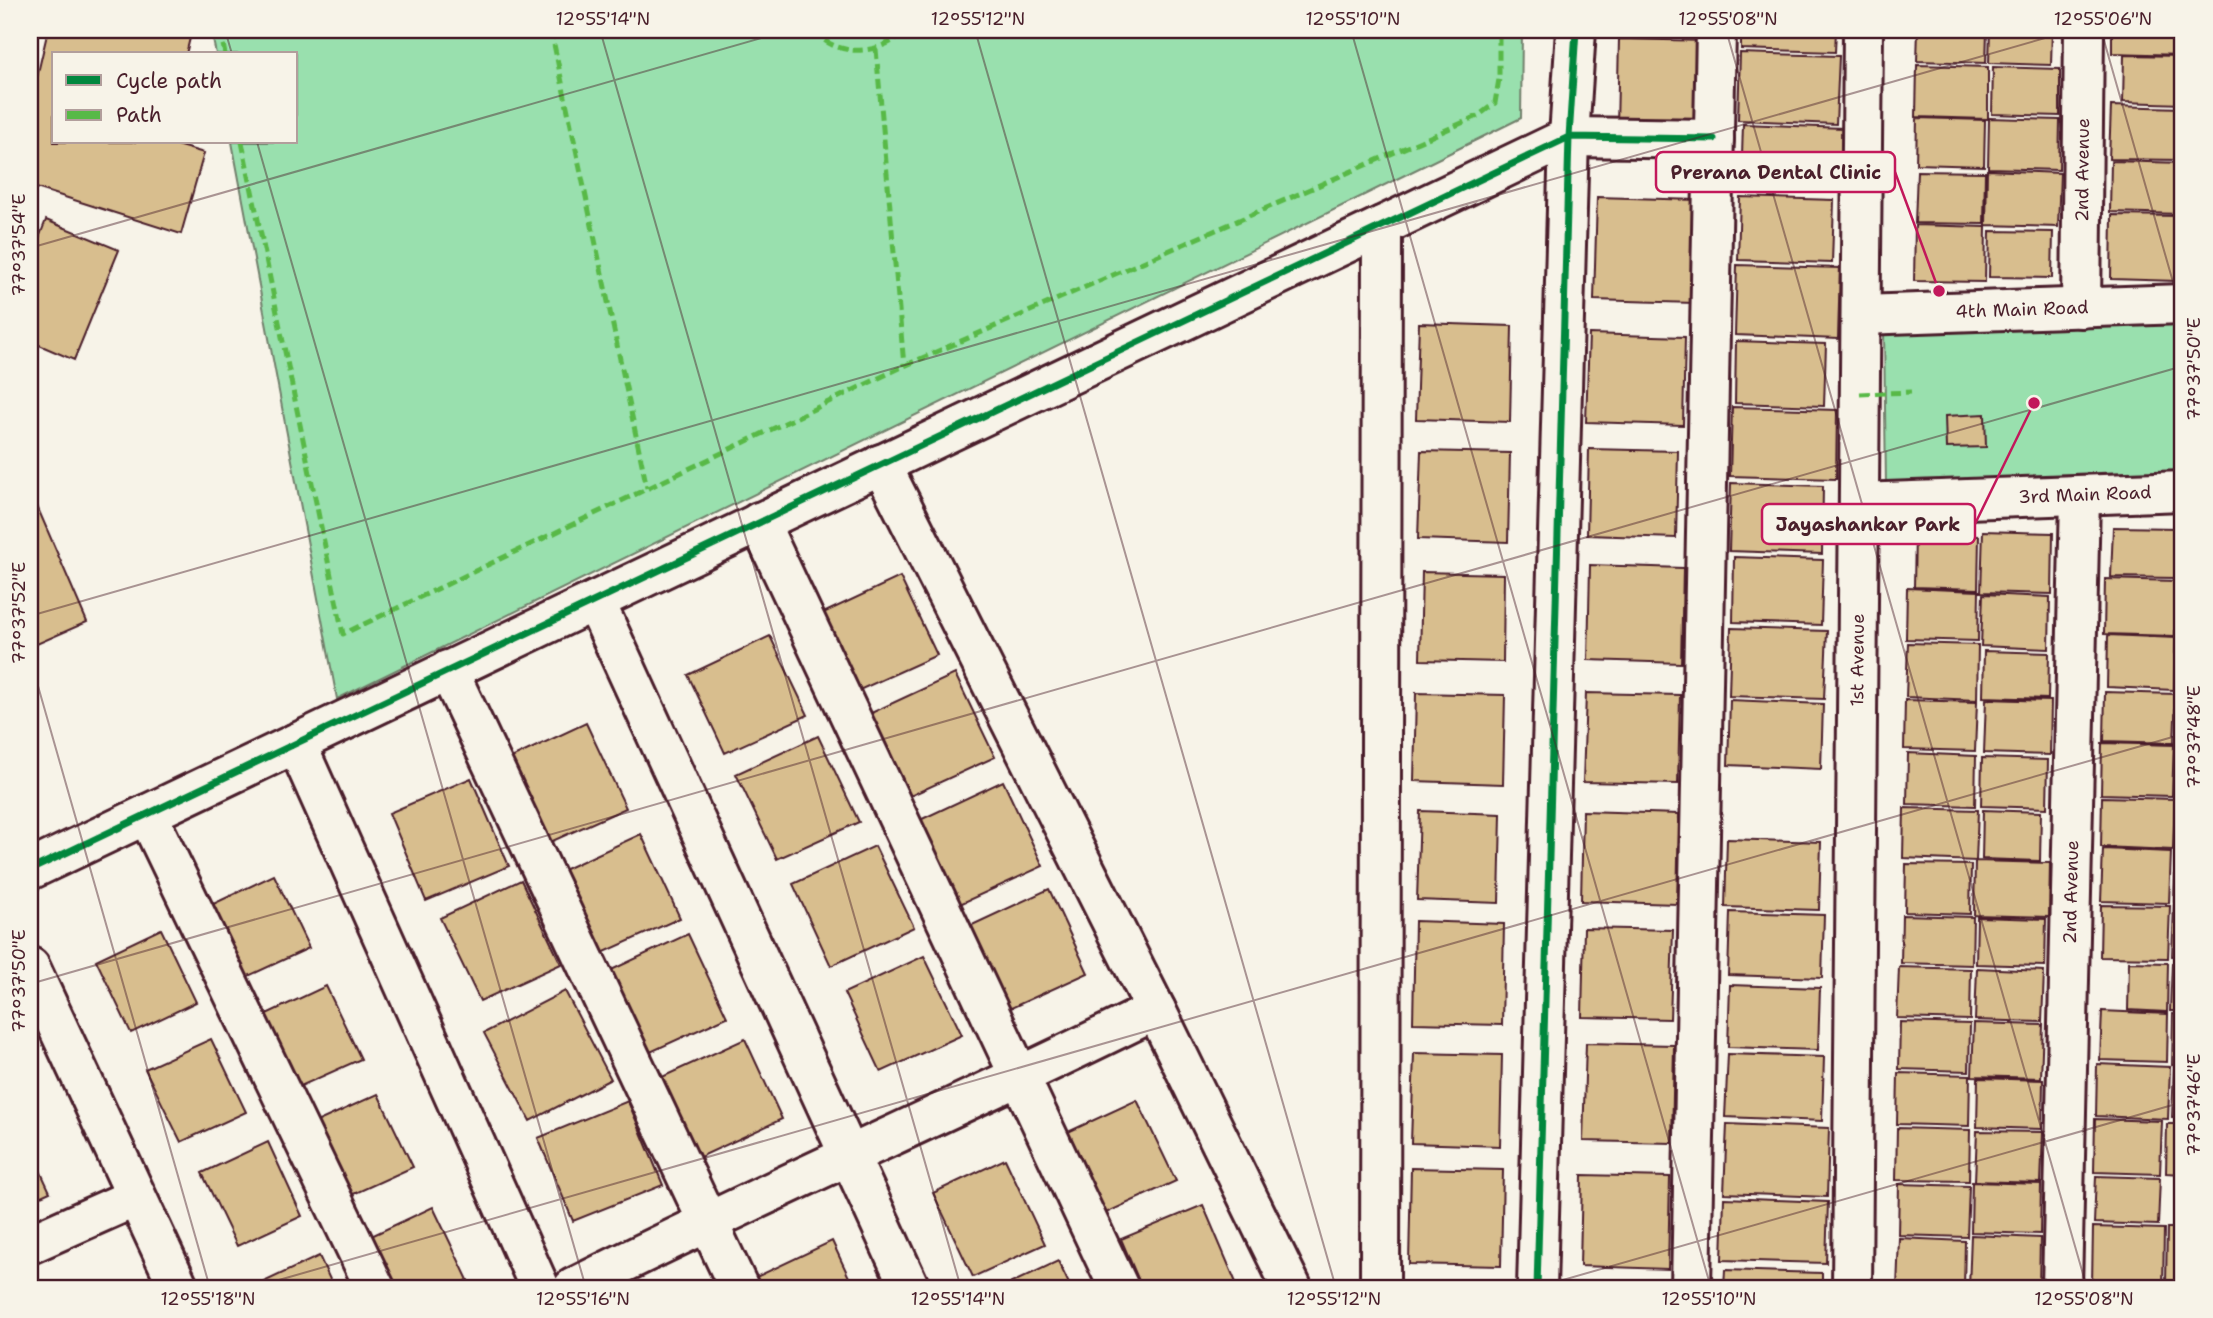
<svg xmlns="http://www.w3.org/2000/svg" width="2213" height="1318" font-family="'Shantell Sans',sans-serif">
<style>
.green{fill:#99e0ae;stroke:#72806c;stroke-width:2}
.building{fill:#d8be8e;stroke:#4a1f2b;stroke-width:2}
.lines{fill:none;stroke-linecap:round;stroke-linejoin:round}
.street-casing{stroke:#4a1f2b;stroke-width:44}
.street{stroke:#f7f3e8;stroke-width:38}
.quiet{stroke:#58b947;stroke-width:5;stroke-dasharray:10 5;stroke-linecap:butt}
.cycleway-casing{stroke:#f7f3e8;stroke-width:11}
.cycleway{stroke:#00873e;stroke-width:7}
.ticks{fill:none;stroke:#4a1f2b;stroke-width:2;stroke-opacity:0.45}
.labels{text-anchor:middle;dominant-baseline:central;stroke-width:5;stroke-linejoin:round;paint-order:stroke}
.street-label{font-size:18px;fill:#4a1f2b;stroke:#f7f3e8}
.leader{fill:none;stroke:#c2185b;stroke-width:2.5}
.callout-dot{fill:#c2185b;stroke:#f7f3e8;stroke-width:2.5}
.callout{fill:#f7f3e8;stroke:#c2185b;stroke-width:2.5}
.callout-label{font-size:19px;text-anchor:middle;font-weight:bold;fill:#4a1f2b}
.neatline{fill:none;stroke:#4a1f2b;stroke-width:2.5}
.ticks-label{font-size:18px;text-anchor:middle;fill:#4a1f2b}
</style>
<rect width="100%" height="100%" fill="#f7f3e8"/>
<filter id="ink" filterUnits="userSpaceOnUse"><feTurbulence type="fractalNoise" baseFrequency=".0143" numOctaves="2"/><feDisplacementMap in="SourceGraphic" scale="14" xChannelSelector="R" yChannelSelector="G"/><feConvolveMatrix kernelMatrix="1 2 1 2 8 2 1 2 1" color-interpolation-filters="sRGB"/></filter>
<g filter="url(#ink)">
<path class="green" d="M211,30h1311l-1,88 -1184,581 -105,-557h64v-88h-80z
M2183,322v156l-297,10 -2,-160z"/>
<path class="building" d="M48,30h144l-6,24h-132v88h112l38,11 -23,81 -151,-48v-79z
M1741,30h95l-1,22 -94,-3z
M1918,30h69l-1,33 -69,-2z
M1990,30h62l-1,35 -62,-2z
M2112,30h71v25l-71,-2z
M1619,39l90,2 -2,89 -90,-3z
M1740,53l99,3 -3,68 -98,-4z
M2124,55l59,1v48l-60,-2z
M1917,65l71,2v52l-72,-2z
M1993,67l67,2v47l-68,-2z
M2111,106l72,2v52l-74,-1z
M1917,118l68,2 -1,46 -68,-2z
M1989,118l71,2 -1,50 -71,-2z
M1743,124l100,4 -2,64 -100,-3z
M2111,161l72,2 -1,51 -72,-2z
M1987,170l73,3 -2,54 -72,-2z
M1917,171l68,1 -1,52 -69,-1z
M1597,197l100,3 -3,103 -100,-3z
M1740,197l94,3 -2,63 -94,-3z
M2112,215l68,1 -2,65 -67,-2z
M46,220l73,30 -45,110 -44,-19v-80z
M1915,225l71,2 -1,55 -71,-1z
M1990,231l63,1 -1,46 -63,-1z
M1737,265l103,3 -2,71 -103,-4z
M1419,323l93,3 -2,96 -94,-3z
M1589,334l96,3 -2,88 -97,-3z
M1736,341l90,3 -2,62 -89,-3z
M1732,407l105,3 -1,69 -106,-3z
M1985,414l1,33 -40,1 -1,-32z
M1589,449l89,2 -2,87 -89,-3z
M1421,451l89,2 -2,89 -90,-3z
M1731,483l92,3 -1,68 -93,-3z
M30,490l57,132 -57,25z
M2180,524h3v58h-5z
M2113,527l66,1 -2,50 -66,-1z
M1983,531l70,2 -1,61 -71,-2z
M1915,533l64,3 -1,53 -64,-2z
M1734,557l89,3 -2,65 -88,-3z
M1590,565l93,3 -2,95 -93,-3z
M1422,572l82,2 -1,88 -83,-2z
M900,577l37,78 -82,37 -36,-77z
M2105,579l71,2 -1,55 -71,-2z
M2181,585h2v46h-3z
M1907,588l72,3 -1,50 -72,-2z
M1983,594l67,3 -1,52 -68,-3z
M1731,628l96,3 -3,68 -95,-3z
M2108,635l68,3 -2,52 -67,-3z
M2179,635h4v54h-6z
M770,636l38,79 -83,38 -37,-78z
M1908,643l70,2 -1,55 -71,-3z
M1984,651l65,2 -1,46 -65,-2z
M955,674l40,83 -87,40 -39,-83z
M2105,692l71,2 -2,49 -70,-2z
M1416,693l89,2 -2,89 -89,-3z
M1586,693l94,2 -2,89 -95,-2z
M2178,693h5v51h-6z
M1986,699l65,2 -1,54 -66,-2z
M1730,700l93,4 -2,65 -93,-4z
M1905,700l72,2 -2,49 -71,-2z
M586,723l40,85 -80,36 -39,-84z
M818,736l41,86 -82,37 -41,-85z
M2102,743l72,2 -2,51 -71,-2z
M2177,749h6v45h-7z
M1908,753l68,3 -1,50 -68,-2z
M1982,758l66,2 -1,48 -66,-2z
M471,778l38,88 -83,35 -37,-88z
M1003,781l40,85 -83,38 -40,-84z
M2102,797l73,2 -2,51 -72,-3z
M2177,798h6v49h-8z
M1904,808l74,2 -2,51 -73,-3z
M1983,810l58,2 -1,49 -58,-2z
M1420,811l81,3 -2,89 -82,-3z
M1583,811l96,3 -2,90 -96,-3z
M641,834l39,84 -82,37 -39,-83z
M1727,839l94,3 -2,68 -94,-3z
M875,846l39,81 -83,39 -38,-82z
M2103,849l68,3 -2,51 -68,-2z
M2176,852l7,1v49h-9z
M1975,861l75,2 -1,54 -75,-2z
M1906,864l65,1 -1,49 -65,-2z
M274,875l35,73 -65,30 -35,-72z
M521,880l40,84 -81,37 -40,-83z
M1049,889l39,84 -79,36 -39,-83z
M2101,905l69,1 -2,52 -68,-1z
M2174,905h9v51h-11z
M1730,912l94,3 -2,63 -94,-3z
M1902,915l71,2 -1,48 -71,-2z
M1977,917l69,2 -1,47 -69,-2z
M1415,921l89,3 -2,101 -89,-2z
M1584,928l89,2 -3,89 -88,-2z
M161,929l35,73 -65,31 -35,-73z
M688,934l39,83 -81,37 -39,-82z
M924,956l38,79 -81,37 -37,-79z
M2129,962l39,1 -1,49 -39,-2z
M2172,963h11v48h-13z
M1899,967l72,2 -1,51 -73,-2z
M1977,968l67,3 -2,51 -67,-2z
M1730,985l90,3 -2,62 -90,-3z
M326,986l35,73 -67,30 -34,-72z
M565,991l46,88 -81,42 -46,-88z
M2102,1011l66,3 -1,48 -67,-2z
M2173,1014h10v52l-11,-1z
M1900,1022l70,2 -1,47 -70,-2z
M1974,1023l69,2 -2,53 -69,-2z
M211,1039l35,73 -65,30 -36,-73z
M745,1039l37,80 -84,39 -38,-80z
M1586,1043l88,2 -2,98 -89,-2z
M1414,1053l88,2 -2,91 -89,-3z
M1728,1054l96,3 -2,64 -97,-4z
M2097,1064l73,3 -2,52 -72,-3z
M2174,1068h9v49h-11z
M1898,1073l72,2 -1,51 -72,-2z
M1978,1078l65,2 -1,49 -65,-2z
M378,1094l35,73 -66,30 -35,-73z
M1137,1100l39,81 -70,32 -38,-81z
M628,1101l35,84 -90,36 -35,-83z
M2095,1119l67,2 -2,53 -66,-2z
M1727,1124l102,4 -2,69 -103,-4z
M2167,1124h16v50l-17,-1z
M1897,1128l73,2 -1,51 -73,-1z
M1977,1131l66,1 -2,51 -66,-2z
M268,1142l34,74 -65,30 -35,-73z
M30,1149l20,43 -20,9z
M1005,1159l40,85 -72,33 -40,-84z
M1411,1168l92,2 -2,96 -92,-2z
M1582,1175l88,2 -2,92 -88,-3z
M2096,1176l64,2 -2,47 -64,-2z
M1972,1182l69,2 -1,50 -69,-2z
M1899,1184l70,2 -2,51 -69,-2z
M1724,1198l104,4 -2,61 -104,-3z
M1203,1205l34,80 -7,3h-88l-21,-49z
M433,1207l35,73 -18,8h-59l-24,-50z
M2093,1227l71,2 -1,58 -71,-2z
M2167,1228h16v56h-17z
M1971,1235l69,3 -1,50h-70z
M1899,1238l66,3 -1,47h-67z
M832,1241l22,47h-95l-5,-10z
M319,1256l15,32h-80l-1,-1z
M1058,1261l13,27h-70z
M1725,1270l97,3v15h-98z"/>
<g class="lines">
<defs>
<g id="street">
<path id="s1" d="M2081,308l3,-278"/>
<path id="s2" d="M1861,315l322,-11"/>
<path d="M881,464l275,546 136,278"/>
<path id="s3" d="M1859,503l324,-12"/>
<path d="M759,522l360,766"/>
<path d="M595,601l315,687"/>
<path d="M448,670l291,618"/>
<path d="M296,743l244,545"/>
<path d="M147,814l228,474"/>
<path d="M30,870l1539,-733 145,2"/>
<path d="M30,967l149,321"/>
<path d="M30,1244l106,-47"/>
<path d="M573,1288c192,-97 390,-182 583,-278"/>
<path d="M1380,1288l2,-1062"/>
<path d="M1537,1288l32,-1151 7,-107"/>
<path d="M1691,1288l25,-1258"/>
<path id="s4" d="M1852,1288l11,-1258"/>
<path id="s5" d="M2062,1288l18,-791"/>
</g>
</defs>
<use href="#street" class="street-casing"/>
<use href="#street" class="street"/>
<path class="quiet" d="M220,30l5,24
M551,30l96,458
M814,30c23,30 69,24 93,0
M876,49l28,317
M242,142l101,492 561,-268 574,-250 17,-13 4,-24v-49
M1860,394l51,-2"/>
<defs>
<path id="cycleway" d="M30,870l1539,-733 145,2
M1537,1288l32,-1151 7,-107"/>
</defs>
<use href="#cycleway" class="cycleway-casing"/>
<use href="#cycleway" class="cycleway"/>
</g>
</g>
<path class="ticks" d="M225,30l7,24M600,30l361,1258M975,30l361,1258M1351,30l360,1258M1726,30l361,1258M2101,30l82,287M257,142l329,1146M30,248l759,-218M30,616l2043,-586M30,658l180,630M30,984l2153,-618M251,1288l1932,-554M1535,1288l648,-186"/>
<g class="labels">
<g class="street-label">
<text stroke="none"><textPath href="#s1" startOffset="138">2nd Avenue</textPath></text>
<text stroke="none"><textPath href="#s2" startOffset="161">4th Main Road</textPath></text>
<text stroke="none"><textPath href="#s3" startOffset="226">3rd Main Road</textPath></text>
<text stroke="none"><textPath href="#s4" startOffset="628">1st Avenue</textPath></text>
<text stroke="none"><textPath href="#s5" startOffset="396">2nd Avenue</textPath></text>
</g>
</g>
<path class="leader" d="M1939 291L1895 172M2034 403L1975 524"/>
<g class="callout-dot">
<circle cx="1939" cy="291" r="7"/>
<circle cx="2034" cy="403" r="7"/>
</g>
<g class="callout">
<rect x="1656" y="152" width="239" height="40" rx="7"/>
<rect x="1762" y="504" width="213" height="40" rx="7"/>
</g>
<g class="callout-label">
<text x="1776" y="179">Prerana Dental Clinic</text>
<text x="1868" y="531">Jayashankar Park</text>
</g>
<rect width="2213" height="1318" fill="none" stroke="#f7f3e8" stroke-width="77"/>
<rect x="52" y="52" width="245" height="91" fill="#f7f3e8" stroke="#b29e9c" stroke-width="2"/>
<rect x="66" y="75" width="35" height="10" fill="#00873e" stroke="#b29e9c" stroke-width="2"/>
<text x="116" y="88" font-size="21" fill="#4a1f2b">Cycle path</text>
<rect x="66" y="110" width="35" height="10" fill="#58b947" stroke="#b29e9c" stroke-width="2"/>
<text x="116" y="122" font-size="21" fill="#4a1f2b">Path</text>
<rect x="38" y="38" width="2136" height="1242" class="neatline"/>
<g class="ticks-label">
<text x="603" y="25">12°55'14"N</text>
<text x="978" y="25">12°55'12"N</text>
<text x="1353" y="25">12°55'10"N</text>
<text x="1728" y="25">12°55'08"N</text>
<text x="2103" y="25">12°55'06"N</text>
<text transform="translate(19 245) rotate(-90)" y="6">77°37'54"E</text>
<text transform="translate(2194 369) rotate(-90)" y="6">77°37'50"E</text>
<text transform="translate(19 613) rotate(-90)" y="6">77°37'52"E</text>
<text transform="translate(2194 737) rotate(-90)" y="6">77°37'48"E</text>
<text transform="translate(19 981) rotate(-90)" y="6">77°37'50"E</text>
<text transform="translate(2194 1105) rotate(-90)" y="6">77°37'46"E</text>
<text x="208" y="1305">12°55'18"N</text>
<text x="583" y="1305">12°55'16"N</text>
<text x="958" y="1305">12°55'14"N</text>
<text x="1334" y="1305">12°55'12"N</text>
<text x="1709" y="1305">12°55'10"N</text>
<text x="2084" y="1305">12°55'08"N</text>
</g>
</svg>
